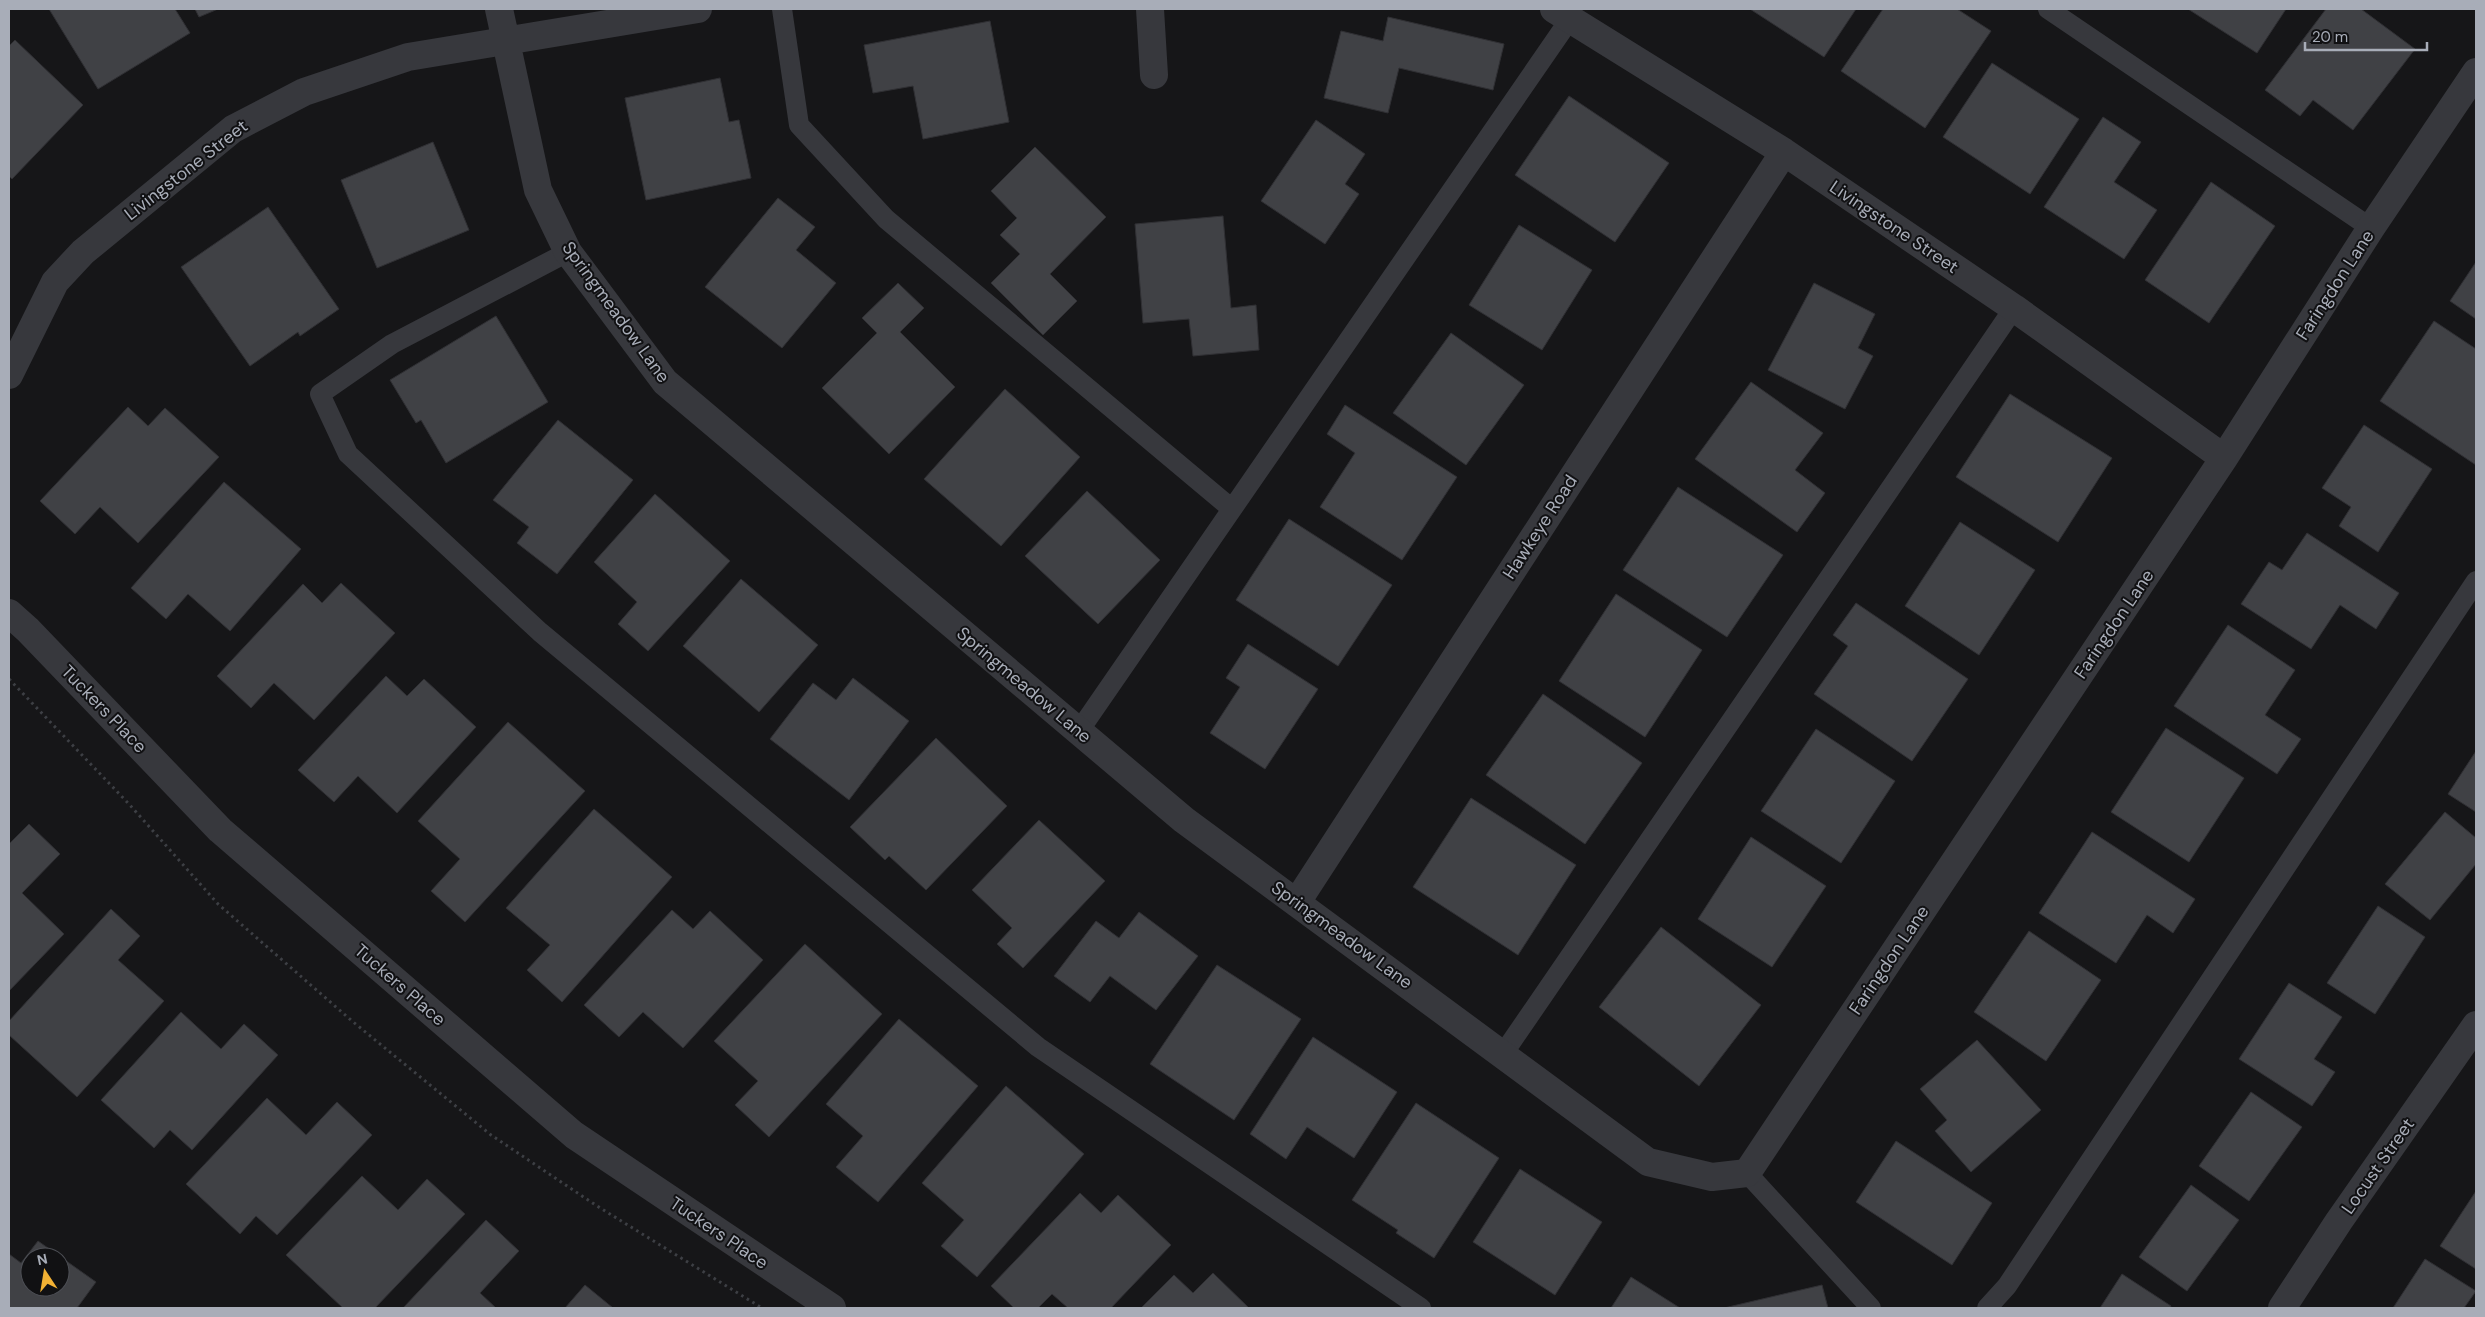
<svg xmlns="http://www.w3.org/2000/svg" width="2485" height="1317" font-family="'DM Sans',sans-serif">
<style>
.building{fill:#404145;stroke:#303034;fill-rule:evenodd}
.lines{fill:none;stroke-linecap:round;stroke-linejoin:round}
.path{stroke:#3d3f44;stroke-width:3;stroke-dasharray:2.5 4;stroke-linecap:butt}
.service{stroke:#37383d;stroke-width:20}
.minor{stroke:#37383d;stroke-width:28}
.labels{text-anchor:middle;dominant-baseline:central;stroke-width:4;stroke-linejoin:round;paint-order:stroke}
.street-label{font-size:18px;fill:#a8adb8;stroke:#111113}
</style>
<rect width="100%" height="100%" fill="#161618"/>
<path class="building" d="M49,9h126l15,24 -92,56z
M195,9h23l-19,8z
M1750,9h106l-32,48z
M1883,9h74l34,22 -66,97 -84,-57z
M2188,9h98l-29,44z
M2326,9h35l54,40 -62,81 -40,-30 -13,16 -35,-26z
M1388,17l116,27 -11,46 -94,-22 -11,45 -64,-15 17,-67 42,10z
M990,21l19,101 -86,17 -10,-53 -40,7 -9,-48z
M15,40l68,65 -71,74 -3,-3v-130z
M1992,63l87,56 -49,75 -87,-57z
M720,78l9,44 10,-2 12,58 -105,22 -21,-102z
M1569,96l100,67 -54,79 -100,-67z
M2103,117l38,25 -27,40 43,28 -33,49 -80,-52z
M1316,120l49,34 -20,30 14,10 -34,50 -64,-43z
M433,142l36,88 -92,38 -36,-88z
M1035,147l71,70 -56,57 27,27 -34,34 -52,-52 29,-29 -20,-19 17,-17 -26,-27z
M2211,182l64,44 -66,97 -64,-43z
M778,198l37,29 -19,23 40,33 -54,65 -77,-61z
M268,207l71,102 -39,27 -2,-4 -48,34 -69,-99z
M1223,216l8,92 25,-3 3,45 -66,6 -4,-37 -46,4 -8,-99z
M1519,225l73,45 -50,80 -73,-45z
M2476,262v57l-26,-18z
M898,283l26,25 -24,24 55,55 -66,67 -67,-66 55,-55 -15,-15z
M1814,283l61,31 -17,34 15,8 -28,53 -77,-39z
M496,316l52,86 -102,61 -25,-43 -5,3 -26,-43z
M2434,321l42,28v116l-96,-64z
M1451,333l73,52 -58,80 -73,-52z
M1751,382l72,51 -28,37 30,23 -28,39 -102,-73z
M1005,389l75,68 -79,89 -77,-67z
M2010,394l102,64 -54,84 -102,-65z
M1345,405l112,72 -55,83 -82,-53 35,-54 -28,-19z
M128,407l20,19 17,-18 54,49 -81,86 -38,-36 -25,27 -35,-33z
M558,420l75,60 -76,94 -40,-31 12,-16 -36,-27z
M2364,425l68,44 -54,83 -39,-26 12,-19 -29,-19z
M224,482l77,67 -71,82 -42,-37 -22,25 -35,-31z
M1678,487l105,68 -56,82 -104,-67z
M1087,491l73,69 -62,64 -73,-68z
M655,494l75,67 -82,90 -30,-27 19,-22 -43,-40z
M1289,519l103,66 -54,81 -102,-66z
M1960,522l75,48 -56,85 -74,-49z
M2307,533l92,60 -23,36 -36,-24 -29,44 -70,-45 28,-42 13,8z
M741,579l77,66 -59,67 -76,-66z
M341,583l54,50 -81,87 -40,-37 -23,25 -34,-32 86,-92 19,19z
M1616,594l86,56 -57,87 -86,-56z
M1856,603l112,76 -56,82 -98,-67 34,-48 -15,-11z
M2228,625l67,45 -30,45 36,24 -24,35 -103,-68z
M1248,644l70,45 -53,80 -55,-36 30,-46 -14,-9z
M386,676l21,20 17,-17 52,48 -79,86 -39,-37 -24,26 -36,-32z
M853,678l56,43 -60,79 -79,-61 43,-56 23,17z
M1543,694l99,69 -57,81 -99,-69z
M508,722l77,69 -120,131 -34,-31 29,-32 -42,-38z
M2166,728l78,50 -55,84 -78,-50z
M1816,729l79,52 -54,82 -80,-52z
M936,738l71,68 -81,84 -37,-34 -4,4 -35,-33z
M2476,751v61l-28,-18z
M1471,798l105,67 -58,90 -105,-68z
M594,809l78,68 -110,125 -35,-32 23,-25 -44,-37z
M2445,812l31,26v26l-46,56 -45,-36z
M1039,820l66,61 -82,87 -26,-24 15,-16 -40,-38z
M29,824l31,30 -38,39 42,41 -55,57v-147z
M2092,832l103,67 -22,34 -26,-18 -31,48 -77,-50z
M1751,837l75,49 -54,81 -74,-48z
M2378,906l47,31 -50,77 -48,-31z
M111,909l29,27 -22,24 46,41 -87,96 -68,-62v-14z
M672,910l21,19 17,-18 53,49 -80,88 -40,-36 -24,25 -35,-32z
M1139,912l59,44 -42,54 -46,-34 -20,26 -36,-26 42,-55 23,17z
M1661,927l100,78 -62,81 -100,-79z
M2029,931l72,49 -55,81 -72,-49z
M805,944l77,70 -113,123 -34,-32 23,-24 -44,-40z
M1217,965l84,54 -67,101 -84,-56z
M2289,983l53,34 -28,42 21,13 -23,34 -73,-47z
M181,1012l40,37 23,-25 34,31 -86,95 -22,-20 -16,18 -53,-48z
M899,1019l79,67 -100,116 -42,-35 27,-31 -37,-32z
M1313,1037l84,55 -43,66 -47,-31 -21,32 -36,-25z
M1977,1040l64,70 -70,62 -36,-41 12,-11 -27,-31z
M1006,1086l78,68 -107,123 -36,-31 23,-26 -42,-37z
M2251,1092l51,35 -53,74 -50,-35z
M267,1098l39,37 31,-33 35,33 -95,100 -21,-19 -16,18 -54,-50z
M1416,1103l83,55 -65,100 -38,-25 2,-3 -46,-30z
M1896,1141l96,62 -40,62 -96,-63z
M1520,1169l82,53 -47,73 -82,-53z
M362,1176l36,34 29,-31 38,35 -90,94h-32l-57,-53z
M2191,1185l48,35 -52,71 -48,-34z
M2476,1191v78l-36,-23z
M1080,1193l21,20 17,-18 53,50 -60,63h-43l-16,-14 -14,14h-24l-23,-22z
M486,1220l33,31 -39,42 16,15h-93z
M38,1241l58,41 -19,26h-68v-54l12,9zM30,1257h30v30h-30z
M2425,1259l51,32 -12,17h-71z
M1213,1273l36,35h-108l33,-33 19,18z
M2122,1274l49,32 -1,2h-70z
M1631,1277l49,31h-69z
M585,1285l28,23h-48z
M1822,1285l6,23h-104z"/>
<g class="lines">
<path class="path" d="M9,679l120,125 89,100 134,117 139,114 106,71 165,102"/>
<path class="service" d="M782,9l17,116 87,94 346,290
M2048,9l323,219
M568,252l-176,92 -72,50 28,60 192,178 498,415 383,261
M1079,731l491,-712
M1503,1054l511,-746
M1747,1173l124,135
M1987,1308l20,-22 469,-705"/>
<path class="minor" d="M499,9l39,181 30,62 97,130 519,438 464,342 64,15 35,-4 477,-715 147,-230 105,-156
M1150,9l4,66
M1554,9l230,143 230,156 210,150
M9,375l46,-93 28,-30 150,-123 71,-37 104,-35 290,-48
M9,613l19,17 192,200 354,305 258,173
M1297,902l487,-750
M2282,1308l57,-87 137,-196"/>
</g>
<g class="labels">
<g class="street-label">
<text transform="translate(186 170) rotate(-38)">Livingstone Street</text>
<text transform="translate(1894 227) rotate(34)">Livingstone Street</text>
<text transform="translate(2335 285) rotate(-57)">Faringdon Lane</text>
<text transform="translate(616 312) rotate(54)">Springmeadow Lane</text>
<text transform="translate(1540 527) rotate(-57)">Hawkeye Road</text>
<text transform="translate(2114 624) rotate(-56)">Faringdon Lane</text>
<text transform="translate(1024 685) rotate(40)">Springmeadow Lane</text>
<text transform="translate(104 709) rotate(46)">Tuckers Place</text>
<text transform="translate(1342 935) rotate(36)">Springmeadow Lane</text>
<text transform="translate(1889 960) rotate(-56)">Faringdon Lane</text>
<text transform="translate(400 985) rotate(41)">Tuckers Place</text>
<text transform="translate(2378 1166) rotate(-55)">Locust Street</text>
<text transform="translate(719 1233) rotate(34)">Tuckers Place</text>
</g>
</g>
<rect width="2485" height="1317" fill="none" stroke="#a8adb8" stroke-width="20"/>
<g transform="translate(45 1272) rotate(348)"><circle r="24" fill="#111113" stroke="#4d4f55"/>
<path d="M0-4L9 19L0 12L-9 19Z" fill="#f2b134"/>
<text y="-8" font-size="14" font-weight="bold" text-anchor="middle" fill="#a8adb8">N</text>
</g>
<path d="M2305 42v8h122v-8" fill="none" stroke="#a8adb8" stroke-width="2.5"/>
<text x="2312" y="42" font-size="15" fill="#a8adb8" stroke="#111113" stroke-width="4" paint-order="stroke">20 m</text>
</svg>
